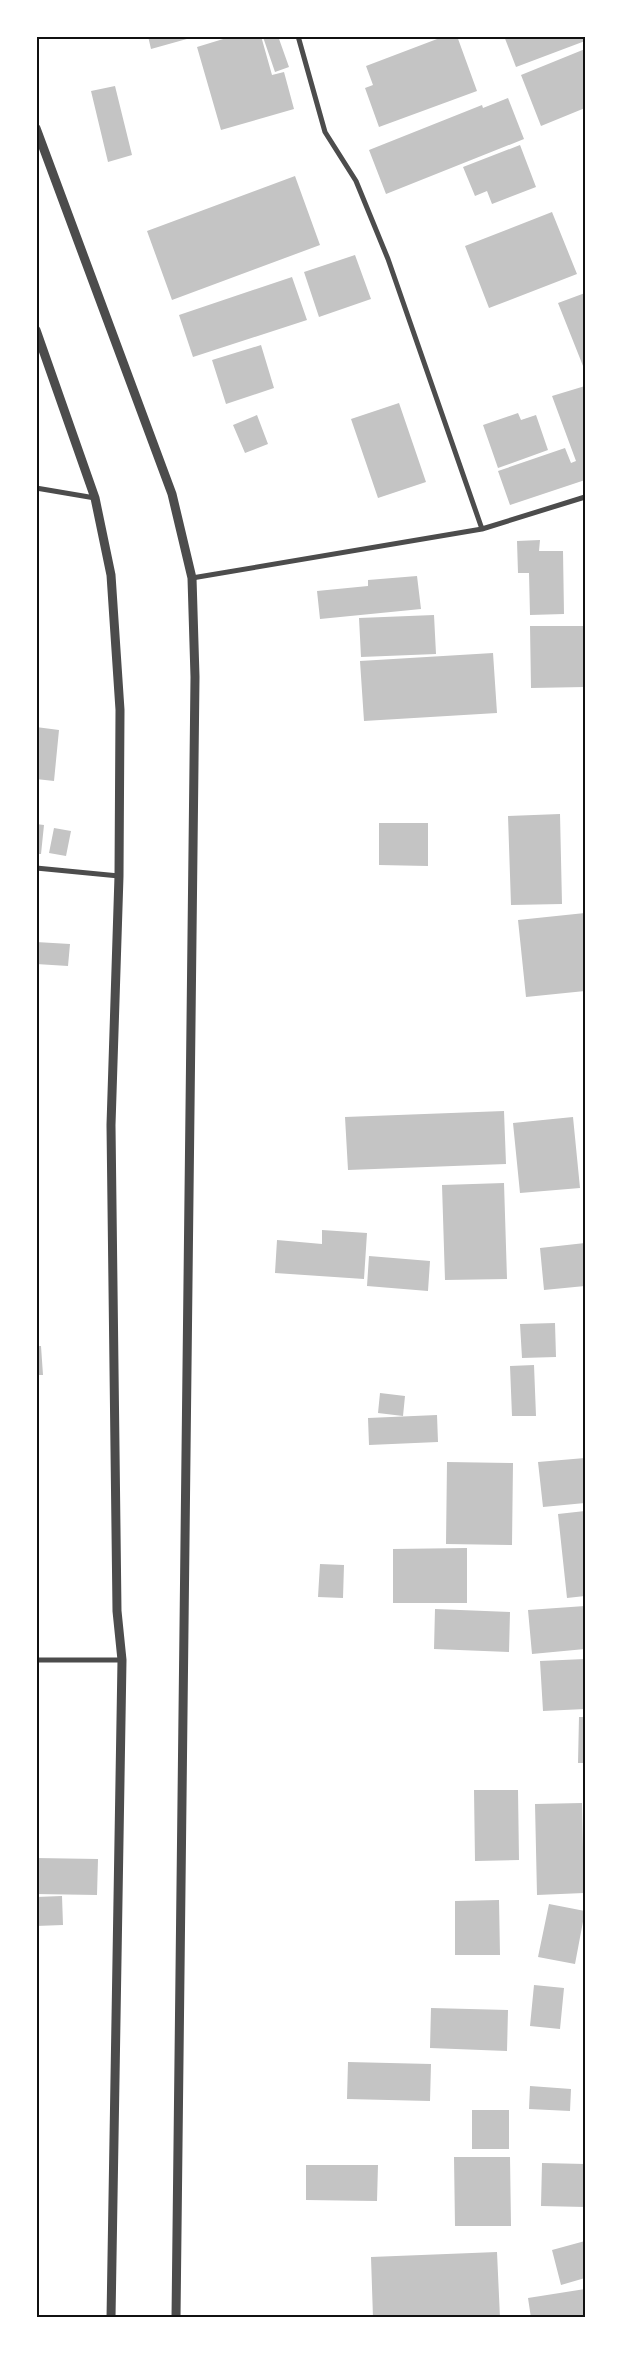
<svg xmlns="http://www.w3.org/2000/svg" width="621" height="2354" font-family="'Work Sans',sans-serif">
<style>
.building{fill:#c4c4c4}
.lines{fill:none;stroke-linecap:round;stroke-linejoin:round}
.minor{stroke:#4c4c4c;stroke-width:5}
.tertiary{stroke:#4c4c4c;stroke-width:9}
.neatline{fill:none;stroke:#111;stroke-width:2}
</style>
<rect width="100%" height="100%" fill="#fff"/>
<path class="building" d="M148,36h46v1l-43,12z
M233,36h28l11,39 12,-3 10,37 -73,21 -24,-83z
M278,36l11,31 -14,5 -12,-35z
M445,36h12l20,55 -98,36 -14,-39 8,-3 -7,-19z
M504,36h81v5l-69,26z
M585,49v59l-44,18 -20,-51z
M115,86l17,69 -24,7 -17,-71z
M508,98l16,41 -138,55 -17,-44 113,-45 1,3z
M520,145l16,42 -44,17 -5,-13 -12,5 -12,-29z
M295,176l25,69 -148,55 -25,-69z
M552,212l25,62 -88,34 -24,-62z
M355,255l16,44 -52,18 -15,-45z
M292,277l15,43 -114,37 -14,-42z
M585,293v78l-27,-68z
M261,345l13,43 -48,16 -14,-44z
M585,386v94l-75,25 -12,-34 67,-23 6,15 5,-2 -24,-65z
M399,403l27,79 -48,16 -27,-79z
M518,413l3,7 15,-5 12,35 -50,18 -15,-43z
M257,415l11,29 -23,9 -12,-28z
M540,540l-1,11h24l1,63 -34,1 -1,-42h-11l-1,-32z
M417,576l4,33 -101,10 -3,-28 51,-5v-6z
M434,615l2,39 -75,3 -2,-39z
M530,626h55v61l-54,1z
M493,653l4,60 -133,8 -4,-60z
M36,727l23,3 -5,51 -18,-2z
M560,814l2,90 -51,1 -3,-89z
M379,823h49v43l-49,-1z
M36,824l8,1 -3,29h-5z
M54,828l17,3 -5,25 -17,-3z
M585,913v78l-59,6 -8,-77z
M36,942l34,2 -2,22 -32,-2z
M504,1111l2,53 -158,6 -3,-53z
M573,1117l7,71 -60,5 -7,-70z
M504,1183l3,96 -62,1 -3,-95z
M322,1230l45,3 -3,46 -89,-6 2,-33 45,4z
M585,1243v43l-41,4 -4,-42z
M369,1256l61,5 -2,30 -61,-5z
M555,1323l1,34 -34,1 -2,-34z
M36,1346h5l2,29h-7z
M534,1365l2,51h-24l-2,-50z
M380,1393l25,3 -2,20 -25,-3z
M437,1415l1,27 -69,3 -1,-27z
M585,1458v45l-42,4 -5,-45z
M447,1462l66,1 -1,82 -66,-1z
M585,1511v85l-18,2 -9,-84z
M467,1548v55h-74v-54z
M320,1564l24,1 -1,33 -25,-1z
M585,1606v43l-53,5 -4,-44z
M435,1609l75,3 -1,40 -75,-3z
M585,1659v50l-42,2 -3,-50z
M579,1717h6v46h-7z
M474,1790h44l1,70 -44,1z
M582,1803l2,90 -47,2 -2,-91z
M36,1858l62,1 -1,36 -61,-1z
M62,1896l1,29 -27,1v-29z
M499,1900l1,55h-45v-54z
M549,1904l36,7 -10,53 -37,-7z
M534,1985l30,3 -4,41 -30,-3z
M431,2008l77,2 -1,41 -77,-3z
M348,2062l83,2 -1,37 -83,-2z
M530,2086l41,3 -1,22 -41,-2z
M472,2110h37v39h-37z
M454,2157h56l1,69h-56z
M542,2163l43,1v43l-44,-1z
M306,2165h72l-1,36 -71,-1z
M585,2241v37l-24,7 -9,-35z
M497,2252l3,66h-127l-2,-61z
M585,2289v29h-54l-3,-20z"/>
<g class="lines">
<path class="minor" d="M298,36l27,96 31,49 32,78 94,270
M36,488l59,10
M192,578l290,-49 103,-32
M36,868l83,8
M36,1660h86"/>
<path class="tertiary" d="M36,128l136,366 20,84 3,99 -19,1641
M36,330l59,168 16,77 9,135 -1,166 -8,249 6,486 5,49 -11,658"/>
</g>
<rect width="621" height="2354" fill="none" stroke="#ffffff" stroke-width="75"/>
<rect x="38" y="38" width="546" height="2278" class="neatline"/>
</svg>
